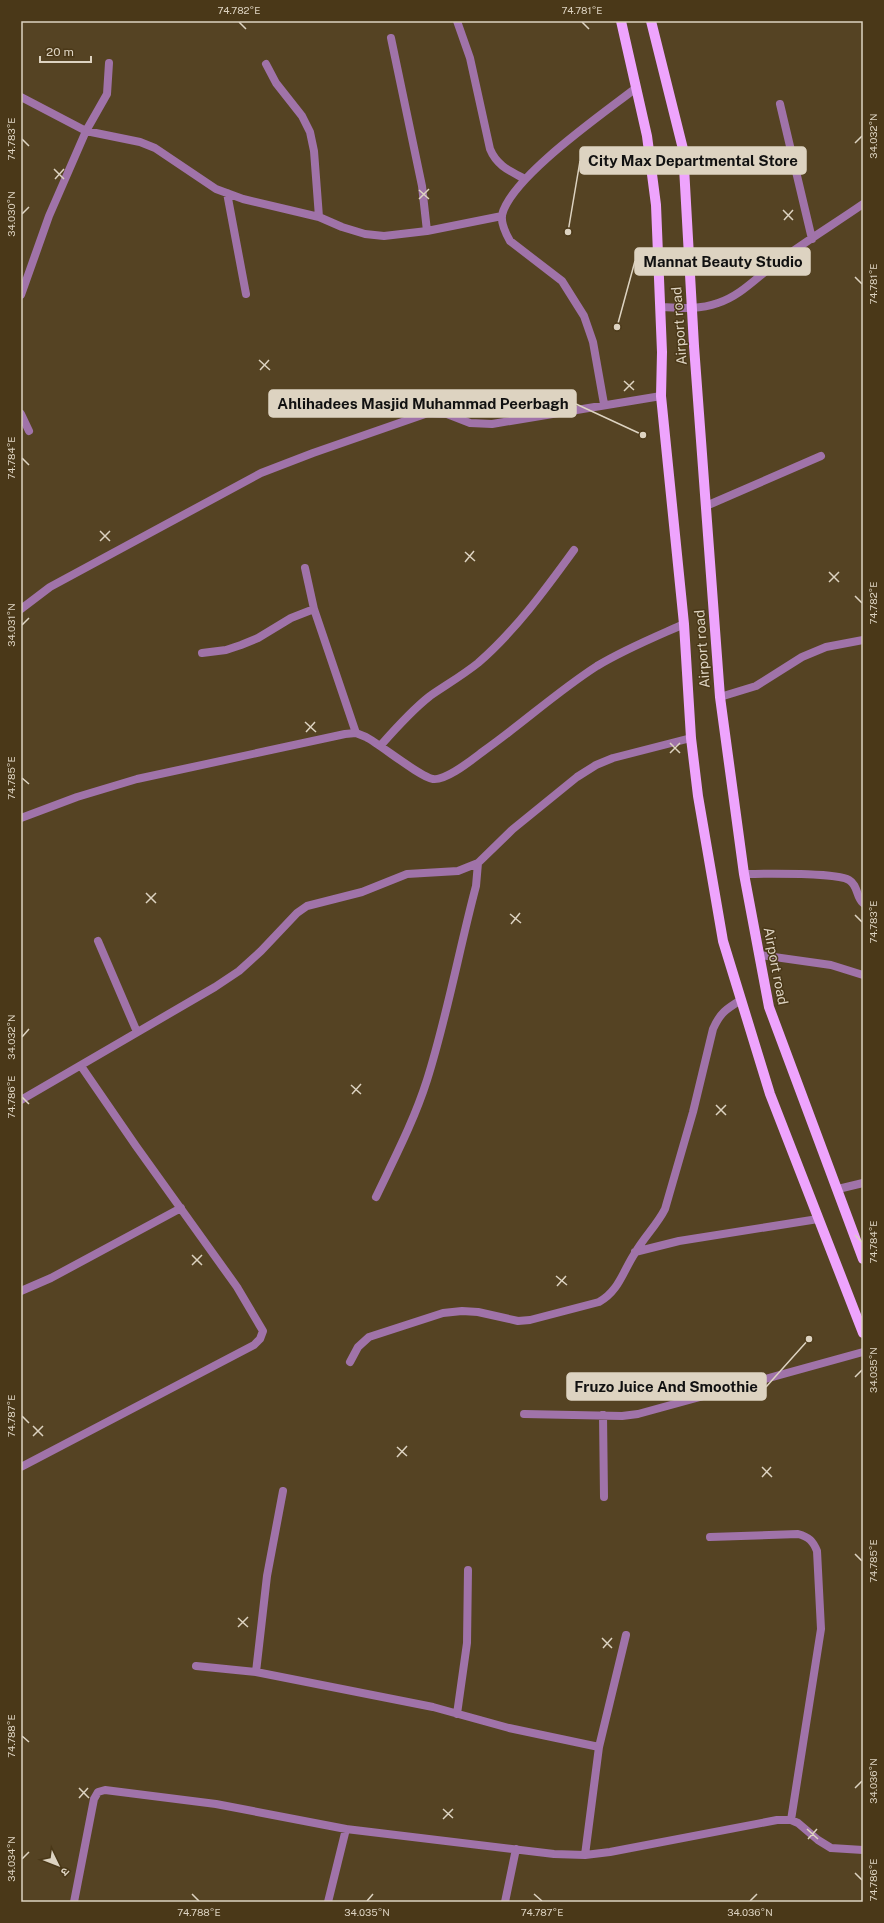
<svg xmlns="http://www.w3.org/2000/svg" width="884" height="1923" font-family="'Public Sans','Noto Sans Devanagari',sans-serif">
<style>
.lines{fill:none;stroke-linecap:round;stroke-linejoin:round}
.minor{stroke:#a073a9;stroke-width:8}
.primary{stroke:#eea4fd;stroke-width:10}
.ticks{fill:none;stroke:#ddd3c1;stroke-width:1.5}
.labels{text-anchor:middle;dominant-baseline:central;stroke-width:3;stroke-linejoin:round;paint-order:stroke}
.street-label{font-size:14px;fill:#ddd3c1;stroke:#4a3818}
.leader{fill:none;stroke:#ddd3c1;stroke-width:1.5}
.callout-dot{fill:#ddd3c1;stroke:#4a3818;stroke-width:1.5}
.callout{fill:#ddd3c1;stroke:#ddd3c1;stroke-width:1.5}
.callout-label{font-size:15px;text-anchor:middle;font-weight:bold;fill:#111}
.neatline{fill:none;stroke:#ddd3c1;stroke-width:1.5}
.ticks-label{font-size:10px;text-anchor:middle;fill:#ddd3c1}
</style>
<rect width="100%" height="100%" fill="#554323"/>
<g class="lines">
<path class="minor" d="M457,21l13,37 20,91c7,17 20,22 35,30
M391,38l31,148 5,45
M266,64l10,19 26,33 8,16 4,19 5,66
M21,97l65,34 54,11 15,6 61,41 27,10 76,18 23,10 23,7 19,2 43,-5 75,-15
M780,104l32,135
M227,193l19,101
M21,295l28,-79 37,-85 21,-37 2,-31
M660,307c20,1 38,3 58,-4 22,-7 38,-25 57,-39 28,-21 59,-40 88,-60
M604,404l-11,-62 -9,-26 -22,-35 -52,-40c-4,-7 -9,-18 -8,-26 9,-38 102,-102 134,-127
M21,414l8,17
M706,506l115,-50
M305,568l9,41 42,124
M21,609l29,-22 211,-114 52,-20 115,-40 19,1 23,9 22,1 169,-28
M202,653l24,-3 15,-5 17,-7 33,-20 23,-9
M720,697l36,-11 46,-29 24,-10 37,-7
M381,745c15,-17 31,-35 49,-49 16,-11 33,-21 48,-33 37,-32 67,-73 96,-113
M21,818l56,-21 60,-18 208,-45 11,-1 10,4c15,8 54,40 67,42 14,2 41,-21 52,-29 38,-27 73,-59 112,-84 28,-17 58,-29 87,-42
M744,874c20,0 91,-2 105,6 9,5 7,17 14,23
M98,941l39,91
M760,955l71,10 32,10
M21,1100l194,-113 24,-16 22,-20 36,-38 10,-7 55,-14 45,-18 51,-3 20,-8 35,-34 64,-52 19,-12 17,-7 78,-20
M838,1189l25,-6
M376,1197c18,-38 38,-76 51,-117 20,-63 32,-130 49,-194l2,-23
M635,1252l44,-11 139,-22
M21,1291l30,-13 130,-70
M350,1362l8,-15 11,-10 74,-24 19,-2 16,1 40,9 12,-1 69,-18c20,-11 24,-31 36,-49 9,-16 22,-28 30,-44l28,-97 20,-83c7,-16 13,-20 28,-29
M524,1414l98,2 16,-2 225,-62
M603,1415l1,82
M21,1467l233,-122 6,-6 3,-8 -26,-44 -101,-141 -55,-80
M710,1537l88,-3c11,3 15,7 19,17l4,78 -30,191
M196,1666l60,6 177,35 76,21 90,19
M256,1672l11,-96 16,-85
M457,1714l10,-71 1,-73
M585,1855l14,-108 27,-112
M74,1902l20,-103 4,-7 7,-2 111,14 130,25 208,25 31,1 25,-3 167,-32h14l7,3 20,17 13,8 32,2
M328,1902l18,-73
M505,1902l11,-53"/>
<path class="primary" d="M621,21l26,115 9,69 6,147 -1,44 23,228 7,114 7,58 25,145 47,153 93,239
M651,21l32,128 11,197 26,351 24,177 25,133 94,252"/>
</g>
<path class="ticks" d="M239,22l7,7M582,22l7,7M22,139l7,7M855,143l7,-7M54,169l10,10M55,179l9,-10M419,190l10,9M419,199l10,-10M783,210l10,10M22,214l7,-7M784,220l9,-10M855,277l7,7M259,360l11,10M260,370l9,-10M624,381l10,9M624,391l10,-10M22,458l7,7M100,531l10,10M100,541l10,-10M465,552l10,9M465,562l9,-11M829,572l10,10M829,582l10,-10M855,596l7,7M22,625l7,-7M305,722l11,10M306,732l9,-10M670,743l10,10M670,753l10,-10M22,778l7,6M146,893l10,10M146,903l10,-10M510,914l11,9M855,915l7,7M511,924l9,-11M22,1037l7,-8M351,1085l10,9M352,1094l9,-10M22,1097l7,7M716,1105l10,10M716,1115l10,-10M855,1235l7,7M192,1255l10,10M192,1265l10,-10M556,1276l11,9M557,1286l9,-10M855,1377l7,-7M22,1416l7,7M33,1426l10,10M33,1436l10,-10M397,1447l10,9M397,1457l10,-11M762,1467l10,10M762,1477l9,-10M855,1554l7,7M238,1618l10,9M238,1627l10,-10M602,1638l10,10M603,1648l9,-10M22,1736l7,6M79,1788l10,10M855,1788l7,-7M79,1798l9,-10M443,1809l10,9M443,1819l10,-10M807,1829l11,10M808,1839l9,-10M22,1859l7,-7M855,1873l7,7M192,1894l7,7M534,1894l8,7M367,1901l6,-7M750,1901l7,-7"/>
<g class="labels">
<g class="street-label">
<text transform="translate(679 326) rotate(-94)">Airport road</text>
<text transform="translate(702 649) rotate(-94)">Airport road</text>
<text transform="translate(776 966) rotate(79)">Airport road</text>
</g>
</g>
<path class="leader" d="M568 232L580 161M617 327L635 261M643 435L576 404M809 1339L766 1387"/>
<g class="callout-dot">
<circle cx="568" cy="232" r="4"/>
<circle cx="617" cy="327" r="4"/>
<circle cx="643" cy="435" r="4"/>
<circle cx="809" cy="1339" r="4"/>
</g>
<g class="callout">
<rect x="580" y="147" width="226" height="27" rx="4"/>
<rect x="635" y="248" width="175" height="27" rx="4"/>
<rect x="269" y="390" width="307" height="27" rx="4"/>
<rect x="567" y="1373" width="199" height="27" rx="4"/>
</g>
<g class="callout-label">
<text x="693" y="166">City Max Departmental Store</text>
<text x="723" y="267">Mannat Beauty Studio</text>
<text x="423" y="409">Ahlihadees Masjid Muhammad Peerbagh</text>
<text x="666" y="1392">Fruzo Juice And Smoothie</text>
</g>
<rect width="884" height="1923" fill="none" stroke="#4a3818" stroke-width="44"/>
<g transform="translate(58 1865) rotate(133)" stroke="#4a3818" stroke-width="3" paint-order="stroke">
<path d="M0-3L7 15L0 10L-7 15Z" fill="#ddd3c1"/>
<text y="-6" font-size="11" font-weight="bold" text-anchor="middle" fill="#ddd3c1">उ</text>
</g>
<path d="M40 56v6h51v-6" fill="none" stroke="#ddd3c1" stroke-width="2"/>
<text x="46" y="56" font-size="12" fill="#ddd3c1" stroke="#4a3818" stroke-width="3" paint-order="stroke">20 m</text>
<rect x="22" y="22" width="840" height="1879" class="neatline"/>
<g class="ticks-label">
<text x="239" y="14">74.782°E</text>
<text x="582" y="14">74.781°E</text>
<text transform="translate(873 136) rotate(-90)" y="4">34.032°N</text>
<text transform="translate(11 139) rotate(-90)" y="4">74.783°E</text>
<text transform="translate(11 214) rotate(-90)" y="4">34.030°N</text>
<text transform="translate(873 284) rotate(-90)" y="4">74.781°E</text>
<text transform="translate(11 458) rotate(-90)" y="4">74.784°E</text>
<text transform="translate(873 603) rotate(-90)" y="4">74.782°E</text>
<text transform="translate(11 625) rotate(-90)" y="4">34.031°N</text>
<text transform="translate(11 778) rotate(-90)" y="4">74.785°E</text>
<text transform="translate(873 922) rotate(-90)" y="4">74.783°E</text>
<text transform="translate(11 1037) rotate(-90)" y="4">34.032°N</text>
<text transform="translate(11 1097) rotate(-90)" y="4">74.786°E</text>
<text transform="translate(873 1242) rotate(-90)" y="4">74.784°E</text>
<text transform="translate(873 1370) rotate(-90)" y="4">34.035°N</text>
<text transform="translate(11 1416) rotate(-90)" y="4">74.787°E</text>
<text transform="translate(873 1561) rotate(-90)" y="4">74.785°E</text>
<text transform="translate(11 1736) rotate(-90)" y="4">74.788°E</text>
<text transform="translate(873 1781) rotate(-90)" y="4">34.036°N</text>
<text transform="translate(11 1859) rotate(-90)" y="4">34.034°N</text>
<text transform="translate(873 1880) rotate(-90)" y="4">74.786°E</text>
<text x="199" y="1916">74.788°E</text>
<text x="367" y="1916">34.035°N</text>
<text x="542" y="1916">74.787°E</text>
<text x="750" y="1916">34.036°N</text>
</g>
</svg>
